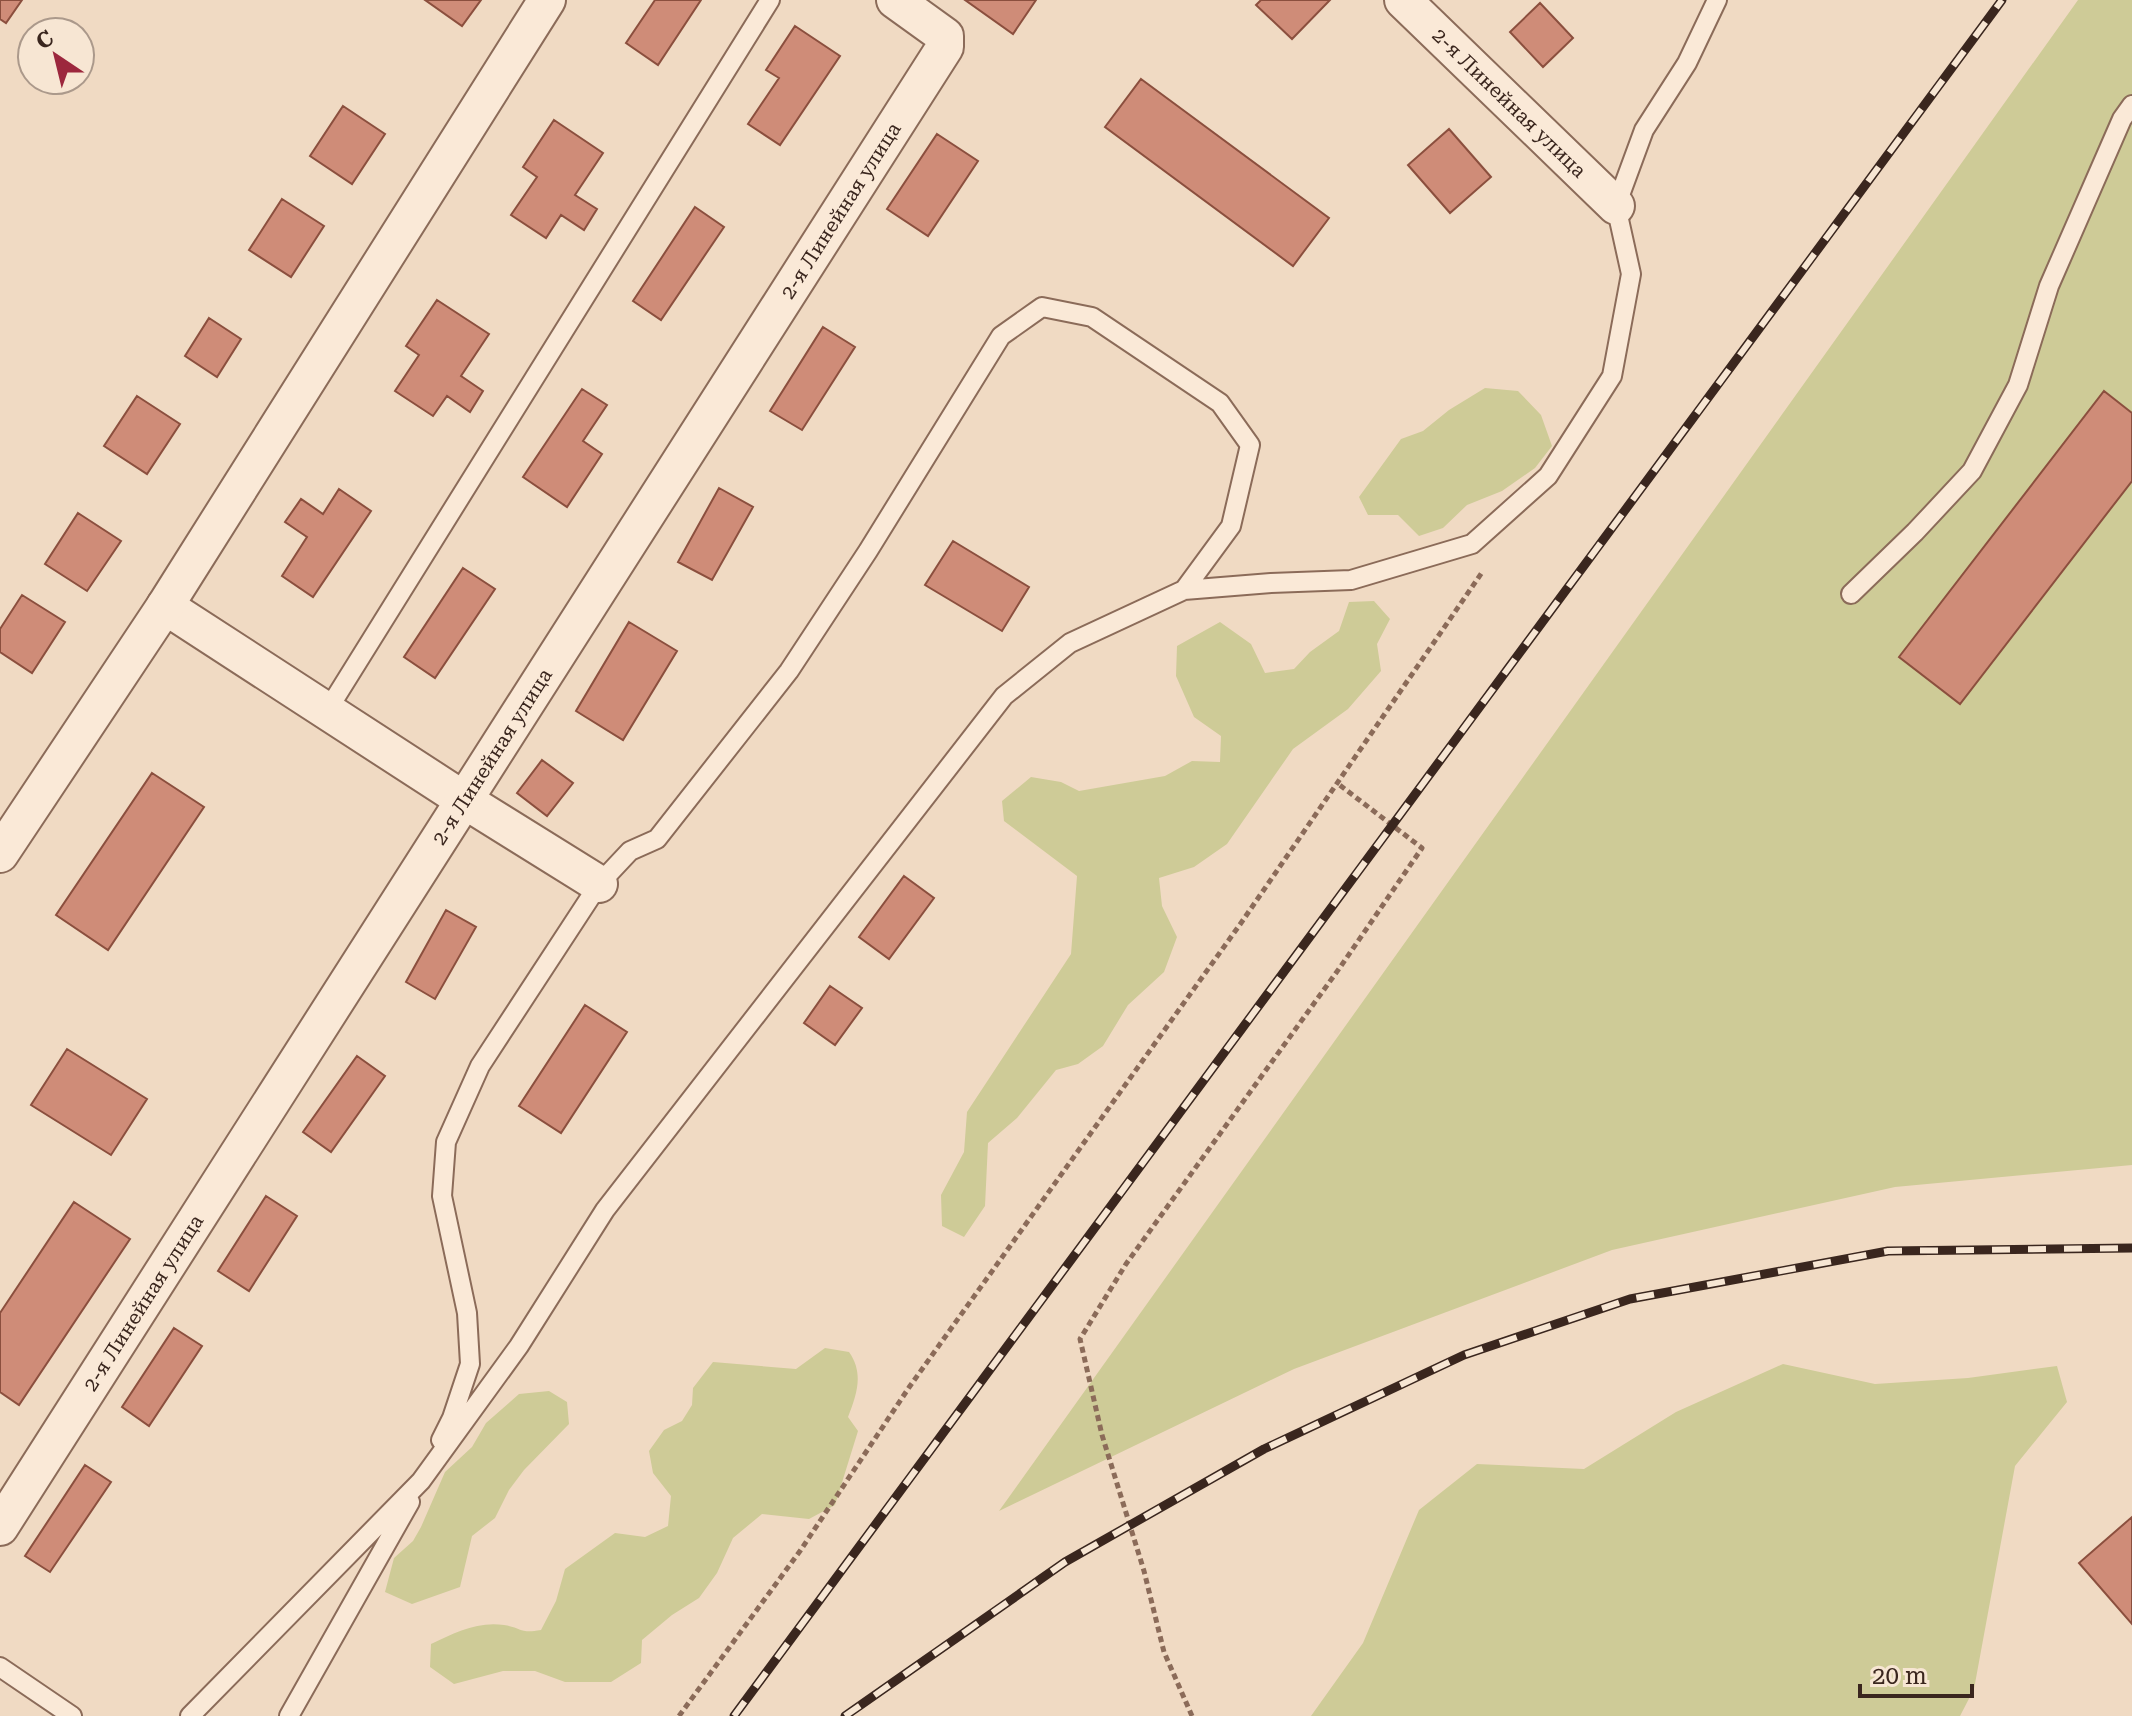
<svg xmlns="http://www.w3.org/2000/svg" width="2132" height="1716" font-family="'Roboto Serif',serif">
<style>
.green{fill:#cecb97}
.building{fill:#cf8c78;stroke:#8b4f3e;stroke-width:2}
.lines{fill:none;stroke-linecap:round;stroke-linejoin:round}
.lane-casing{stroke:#8b6b59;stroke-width:22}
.street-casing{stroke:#8b6b59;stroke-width:40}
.path{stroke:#8b6b59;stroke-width:5;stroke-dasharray:6 4;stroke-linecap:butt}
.lane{stroke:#fae9d7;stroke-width:18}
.street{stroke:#fae9d7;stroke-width:36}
.rail-casing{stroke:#3a261e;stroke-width:9}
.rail{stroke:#f7e6d3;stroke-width:6;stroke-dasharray:18;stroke-linecap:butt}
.labels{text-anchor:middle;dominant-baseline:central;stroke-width:6;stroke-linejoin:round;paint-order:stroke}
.street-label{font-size:20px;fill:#3a261e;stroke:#f7e6d3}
</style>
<rect width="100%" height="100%" fill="#f0dac3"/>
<path class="green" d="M2078,0h54v1165l-237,22 -283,63 -318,119 -295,142z
M1485,388l33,3 23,24 11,31 -17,22 -33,23 -35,14 -24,23 -24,8 -21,-21h-30l-9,-18 42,-58 22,-8 26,-21z
M1374,601l16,18 -13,25 4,27 -33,38 -55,40 -66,95 -33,23 -35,11 3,28 15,31 -13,35 -36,33 -25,41 -25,18 -22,6 -39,48 -29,25 -3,63 -21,31 -22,-11 -1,-31 23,-43 3,-40 104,-158 6,-78 -73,-55 -2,-20 29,-24 30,5 18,9 86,-15 27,-15 28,1 1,-26 -27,-19 -18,-41 1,-30 43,-24 31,22 14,29 29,-4 16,-17 29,-21 10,-29z
M825,1348l24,4c15,21 8,42 -1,65l10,14 -23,74 -26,14 -47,-5 -29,24 -16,35 -18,25 -27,17 -30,25 -1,23 -30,19h-46l-30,-11h-32l-49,13 -24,-17 1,-23c23,-11 47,-23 73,-19 18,3 16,9 37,5l15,-29 9,-32 50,-36 30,4 23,-11 3,-30 -18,-23 -4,-22 15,-21 18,-9 10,-16 1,-17 20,-26 83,7z
M1783,1364l92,20 93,-6 89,-12 10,36 -52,64 -41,223 -14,27h-649l52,-73 56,-133 58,-46 107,5 92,-57z
M549,1391l18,11 2,22 -45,46 -15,20 -14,28 -23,18 -12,51 -48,17 -27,-12 9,-34 19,-17 8,-14 24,-55 27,-25 14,-24 33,-29z"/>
<path class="building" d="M0,0h22l-16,23 -6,-4z
M425,0h56l-19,26z
M655,0h46l-43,65 -32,-22z
M965,0h71l-23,34z
M1261,0h69l-38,39 -36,-34z
M1540,3l33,35 -30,29 -33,-35z
M795,26l45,30 -60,89 -32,-21 31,-46 -13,-8z
M1141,79l188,139 -36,48 -188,-139z
M343,106l42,28 -33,50 -42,-28z
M554,120l49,33 -28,42 22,14 -13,21 -23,-15 -15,23 -35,-23 26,-38 -14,-10z
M1449,129l42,48 -41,36 -42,-48z
M937,134l41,27 -50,75 -41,-27z
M282,199l42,27 -33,51 -42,-27z
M695,207l29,20 -63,93 -28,-19z
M437,300l52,34 -28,42 22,15 -13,21 -23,-16 -14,20 -38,-25 24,-36 -13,-9z
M209,318l32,21 -24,38 -32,-21z
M823,327l32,20 -53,83 -32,-19z
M582,389l25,16 -24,36 19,13 -35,53 -44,-30z
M2104,391l28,22v68l-172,223 -61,-47z
M137,396l43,28 -33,50 -43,-28z
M719,488l34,19 -41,73 -34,-18z
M339,489l32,22 -58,86 -31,-21 25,-39 -22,-15 16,-23 22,15z
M78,513l43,28 -34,50 -42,-27z
M953,541l76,46 -27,44 -77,-46z
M463,568l32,21 -60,89 -31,-21z
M22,595l43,27 -33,51 -32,-21v-23z
M629,622l48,29 -54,89 -47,-29z
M542,760l31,23 -26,33 -30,-23z
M152,773l52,34 -96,143 -52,-35z
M904,876l30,22 -45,61 -30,-22z
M446,910l30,17 -41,72 -29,-17z
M830,986l32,22 -27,37 -31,-22z
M585,1005l42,27 -66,101 -42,-27z
M67,1049l80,50 -36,56 -80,-50z
M357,1056l28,20 -54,76 -28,-20z
M266,1196l31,20 -48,75 -31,-20z
M74,1202l56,37 -111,166 -19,-13v-79z
M174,1328l28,18 -53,80 -27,-19z
M85,1465l26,17 -61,90 -25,-16z
M2132,1517v107l-53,-61z"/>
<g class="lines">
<defs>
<path id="lane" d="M1851,594l64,-62 57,-61 46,-86 31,-99 73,-167 10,-14
M327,711l443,-711
M441,1440l11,-22 18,-54 -3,-51 -25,-117 4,-54 34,-76 119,-182 31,-33 27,-12 132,-168 79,-120 133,-215 41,-29 50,10 128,86 30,42 -19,81 -47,64
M0,1667l72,49
M190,1716l231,-235 98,-135 86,-136 399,-514 66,-53 114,-53 87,-7 80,-3 121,-36 76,-68 64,-100 19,-102 -15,-68 28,-76 43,-67 30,-63
M289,1716l121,-214"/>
<g id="street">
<path id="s1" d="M1403,0l213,206"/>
<path d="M165,606l299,194 135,84"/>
<path d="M0,854l165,-248 382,-606"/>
<path id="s2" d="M0,1527l945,-1480v-11l-50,-36"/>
</g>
</defs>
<use href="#lane" class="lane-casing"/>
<use href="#street" class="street-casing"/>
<path class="path" d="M679,1716l121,-165 110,-165 331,-463 242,-352
M1192,1716l-28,-64 -20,-81 -42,-136 -22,-96 46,-75 215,-298 81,-118 -85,-65"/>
<use href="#lane" class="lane"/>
<use href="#street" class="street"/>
<defs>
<path id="rail" d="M734,1716l1268,-1716
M845,1716l220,-154 199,-113 200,-94 166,-56 258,-48 244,-3"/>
</defs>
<use href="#rail" class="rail-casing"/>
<use href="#rail" class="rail"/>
</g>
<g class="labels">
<g class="street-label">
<text stroke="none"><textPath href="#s1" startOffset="148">2-я Линейная улица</textPath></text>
<text stroke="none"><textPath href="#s2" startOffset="1562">2-я Линейная улица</textPath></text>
<text stroke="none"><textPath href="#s2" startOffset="914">2-я Линейная улица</textPath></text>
<text stroke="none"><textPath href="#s2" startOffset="266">2-я Линейная улица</textPath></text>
</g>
</g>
<g transform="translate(56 56) rotate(325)"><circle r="38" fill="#f7e6d3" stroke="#ab998b" stroke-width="2"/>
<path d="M0-6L14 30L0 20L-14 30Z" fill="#9c273d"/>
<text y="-12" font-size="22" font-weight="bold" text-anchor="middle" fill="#3a261e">С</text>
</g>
<path d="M1860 1684v12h112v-12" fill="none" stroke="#3a261e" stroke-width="4"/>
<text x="1872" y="1684" font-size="24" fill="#3a261e" stroke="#f7e6d3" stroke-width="6" paint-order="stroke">20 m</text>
</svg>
